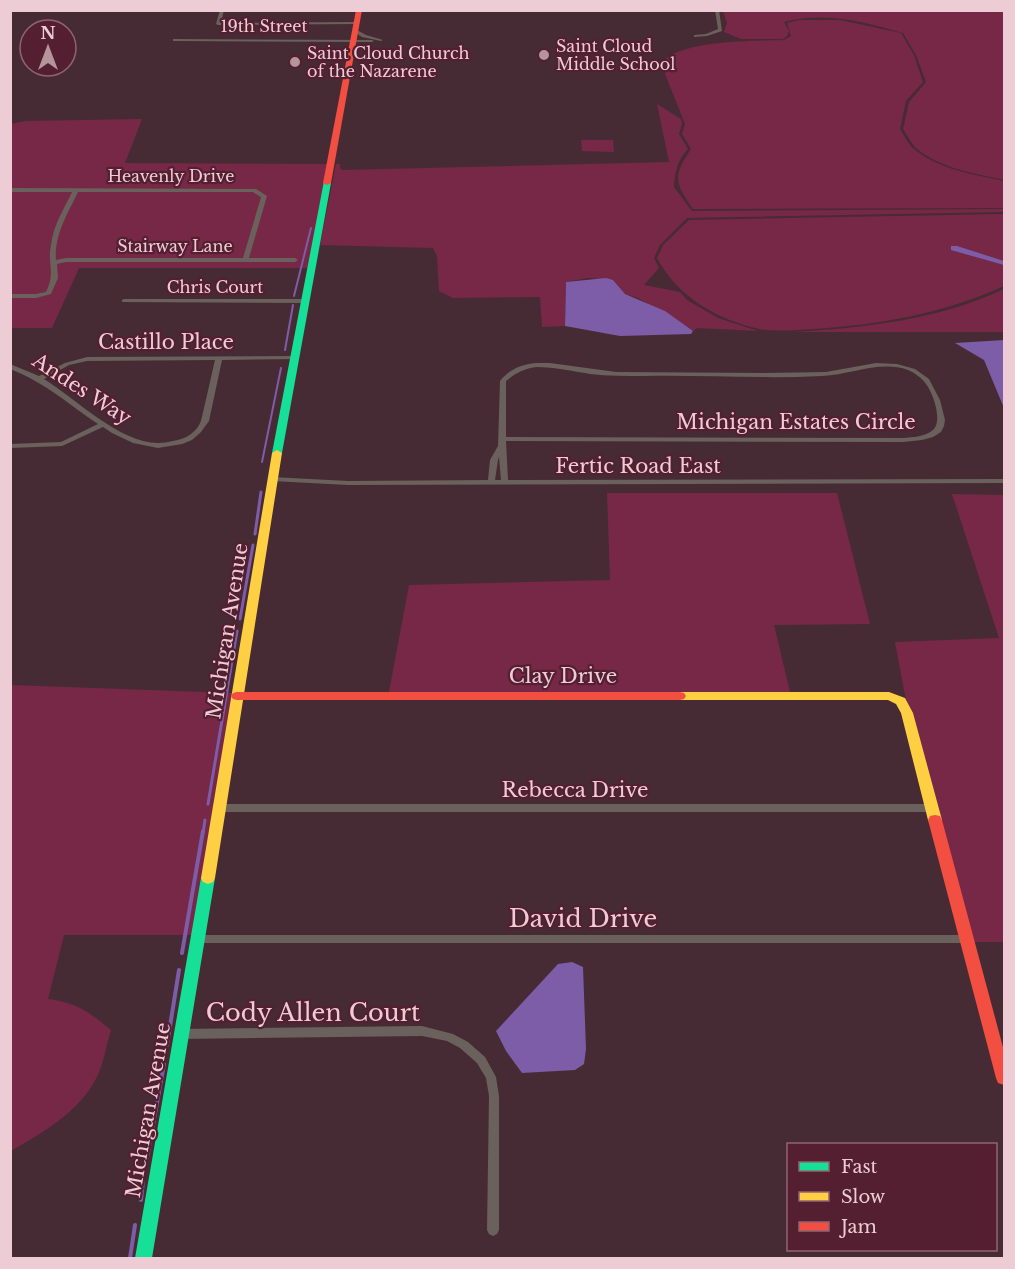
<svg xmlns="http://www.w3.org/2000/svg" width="1015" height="1269" font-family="'Libre Baskerville',serif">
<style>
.green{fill:#772846}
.water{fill:#7d5ca8}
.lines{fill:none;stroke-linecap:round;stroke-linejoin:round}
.stream-far2{stroke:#7d5ca8;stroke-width:2}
.stream-far1{stroke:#7d5ca8;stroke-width:3}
.stream{stroke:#7d5ca8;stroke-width:4}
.canal{fill:#7d5ca8;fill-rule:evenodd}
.street{fill:#6a605c;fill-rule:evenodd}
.fast{fill:#16e098;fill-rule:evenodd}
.slow{fill:#ffcf43;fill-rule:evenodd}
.jam{fill:#f24e42;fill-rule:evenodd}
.poi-dot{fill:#b4949d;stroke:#531f31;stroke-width:2}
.labels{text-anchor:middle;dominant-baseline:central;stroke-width:4.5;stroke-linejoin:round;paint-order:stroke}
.far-street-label{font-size:16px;fill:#eeccd5;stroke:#531f31}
.far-poi-label{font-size:16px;fill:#eeccd5;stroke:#531f31;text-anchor:start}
.street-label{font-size:20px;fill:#eeccd5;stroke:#531f31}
.near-street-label{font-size:24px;fill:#eeccd5;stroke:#531f31}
</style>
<rect width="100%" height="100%" fill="#472b34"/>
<path class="green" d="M723,11h281v169c-27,-6 -66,-12 -88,-32 -5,-5 -9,-13 -13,-19l6,-27 17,-20 -10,-27 -13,-22c-38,-11 -79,-22 -119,-11l5,9 -2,5 -4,3h-42l-17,-7 3,-9z
M799,20h41l61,13 13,22 9,27 -17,19 -6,28c4,6 8,15 14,20 23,20 62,26 90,32v27l-311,1c-19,-27 -20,-33 -2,-60l-9,-15 3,-10 -20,-50 1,-16c27,-18 85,-17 118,-18l7,-4 -4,-13z
M657,104l24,15 1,5 -3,10 9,15c-10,10 -13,22 -14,38l18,24 312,-2v3l-317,6 -27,27 -6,13 5,10 -15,17 36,7 7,8 31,18 40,13 -61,-3 -4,3 -55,-33 -13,-4 -12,-14 -25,-2 -22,4 -1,44 -23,1 -2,-30 -87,1 -14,-7 -2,-35 -4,-8 -113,-3 16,-81h4v5l3,1 326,-8z
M142,119l-17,44 203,1 -20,104h-229l-27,60h-41l-1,-204 16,-3z
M581,140h32l1,12 -32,-1z
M1004,214v72c-59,27 -125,39 -191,43 -17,1 -37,3 -54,0 -43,-10 -81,-32 -102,-71l6,-13 26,-25z
M1004,289v43h-212c72,-4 146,-12 212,-43z
M607,493h230l33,131 -96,1 16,67h-401l20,-107 201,-5z
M952,494l52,1v447h-30l-69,-247 -10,-53 104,-4z
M11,685l221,8 -40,242h-128l-16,64c27,3 43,14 63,31 -4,12 -6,25 -10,37 -14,41 -56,64 -90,84z"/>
<path class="water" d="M606,278l7,2 12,14 40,17 28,20 -2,3 -71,2 -55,-10 1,-44z
M1004,340v68l-20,-48 -29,-17z
M572,962l11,5 3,82 -2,15 -9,6 -53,3 -16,-22 -10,-20 62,-67z"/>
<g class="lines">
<path class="stream-far2" d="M294,296l17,-68
M285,350l8,-45
M262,462l19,-94"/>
<path class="stream-far1" d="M255,534l6,-42
M240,619l13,-74
M208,804l29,-173
M203,833l2,-13"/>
<path class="stream" d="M182,953l21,-122
M167,1045l12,-75
M147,1158l17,-94
M141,1200l2,-19
M130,1258l5,-33"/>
<path class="canal" d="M951,246h6l47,15v4l-53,-15z"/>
<path class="street" d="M220,10h4l-3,13 135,-1 2,1 -2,1 -138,1 -2,-1z
M715,10h4l3,21 -15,5 -13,1v-2l12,-1 12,-5z
M355,29l11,6 17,5 -2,1 -19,-4 -9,-6v-2z
M173,39l199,1 2,1 -2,1 -197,-1h-2z
M10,188l246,1 11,7 -18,62h46l3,2 -3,2h-229l-9,2 1,14 -7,16 -15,4h-26v-4h26l10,-2c10,-21 1,-27 5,-47 2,-19 13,-36 21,-53h-62zM78,192h175l8,5 -18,61h-177l-10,2c-2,-25 12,-47 22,-68z
M124,299h182l3,2 -3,2 -184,-1v-2z
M295,356l3,2 -1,1 -75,1 -13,61 -8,11 -9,8 -10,4 -24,4 -25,-5 -21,-10 -9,-6 -41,19 -52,2v-4l51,-2 37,-18c-30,-20 -52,-41 -88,-55v-5l29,12 26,-13 22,-6zM215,360l-14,61c-5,12 -15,18 -28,20 -5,1 -10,2 -14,2 -38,1 -83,-44 -115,-64l25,-14 18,-4z
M536,363h14l66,9 147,1 63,-1 50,-9 21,1 18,5 14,10 11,21 5,20 -1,6 -3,6 -8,5 -11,3 -19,2 -397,-1 2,39 496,-1v4l-656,2 -76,-4 -4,-2 4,-2 76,4 140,-1 2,-20 8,-14 2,-65c10,-12 20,-16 36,-18zM536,367c19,0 36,4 54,7 18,2 36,2 55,2 59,-1 118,3 177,0 29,-1 58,-16 86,-6 7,3 14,8 18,14 7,9 17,37 7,46 -8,7 -20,7 -30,8l-397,-1v-56c10,-8 17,-12 30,-14zM499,457l2,23h-6l3,-20z
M218,804h714l3,2 2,2 -2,2 -3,2h-714l-3,-2 -2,-2 2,-2z
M198,935h770l4,1 1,3 -1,3 -4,1h-770l-4,-1 -1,-3 1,-3z
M422,1026l31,8 15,8 17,15 11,20 3,19v134l-2,4 -4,2 -4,-2 -2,-4 2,-134 -3,-18 -9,-15 -17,-15 -13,-7 -25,-5 -242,3 -4,-2 -1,-3 1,-3 4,-2z"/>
<path class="fast" d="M324,181l7,2 -49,270 -5,3 -5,-3z
M208,872l5,2 2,4 -63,380h-17l66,-380 2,-4z"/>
<path class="slow" d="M277,450l5,3 -67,425 -2,4 -5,2 -5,-2 -2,-4 71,-425z
M680,692h209l16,6 8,15 29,107 -2,4 -5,1 -5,-1 -2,-4 -27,-107 -5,-9 -8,-4h-208l-4,-1 -2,-3 2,-3z"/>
<path class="jam" d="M356,10h6l-31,173 -4,2 -4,-2z
M237,692h443l4,1 2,3 -2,3 -4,1h-443l-4,-1 -2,-3 2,-3z
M935,815l5,1 2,4 62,231v34l-6,-2 -2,-5 -68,-258 2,-4z"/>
</g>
<g class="poi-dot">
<circle cx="544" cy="55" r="6"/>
<circle cx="295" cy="62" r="6"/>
</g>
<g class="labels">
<g class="far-street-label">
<text x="264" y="26">19th Street</text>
<text x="171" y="176">Heavenly Drive</text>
<text x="175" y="246">Stairway Lane</text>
<text x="215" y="287">Chris Court</text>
</g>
<g class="far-poi-label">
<text x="556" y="46">Saint Cloud<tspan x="556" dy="18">Middle School</tspan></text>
<text x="307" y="53">Saint Cloud Church<tspan x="307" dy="18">of the Nazarene</tspan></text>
</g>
<g class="street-label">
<text x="166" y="342">Castillo Place</text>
<text transform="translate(82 389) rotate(33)">Andes Way</text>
<text x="796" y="422">Michigan Estates Circle</text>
<text x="638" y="466">Fertic Road East</text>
<text transform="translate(227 631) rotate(-81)">Michigan Avenue</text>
<text x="563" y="676">Clay Drive</text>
<text x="575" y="790">Rebecca Drive</text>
<text transform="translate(148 1110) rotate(-80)">Michigan Avenue</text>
</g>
<g class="near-street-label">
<text x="583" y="918">David Drive</text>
<text x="313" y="1012">Cody Allen Court</text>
</g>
</g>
<rect width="1015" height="1269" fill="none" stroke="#eeccd5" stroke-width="24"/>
<rect x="787" y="1143" width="210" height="108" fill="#531f31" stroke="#916473" stroke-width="1.5"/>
<rect x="799" y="1162" width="30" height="9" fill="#16e098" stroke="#916473" stroke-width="1.5"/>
<text x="841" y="1173" font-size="18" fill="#eeccd5">Fast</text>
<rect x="799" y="1192" width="30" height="9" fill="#ffcf43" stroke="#916473" stroke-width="1.5"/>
<text x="841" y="1203" font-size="18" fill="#eeccd5">Slow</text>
<rect x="799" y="1222" width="30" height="9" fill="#f24e42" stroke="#916473" stroke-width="1.5"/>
<text x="841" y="1233" font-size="18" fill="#eeccd5">Jam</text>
<g transform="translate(48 48)"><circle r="28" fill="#531f31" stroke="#916473" stroke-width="1.5"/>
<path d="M0-4.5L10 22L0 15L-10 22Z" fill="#b4949d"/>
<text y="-9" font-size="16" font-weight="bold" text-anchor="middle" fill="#eeccd5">N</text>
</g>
</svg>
